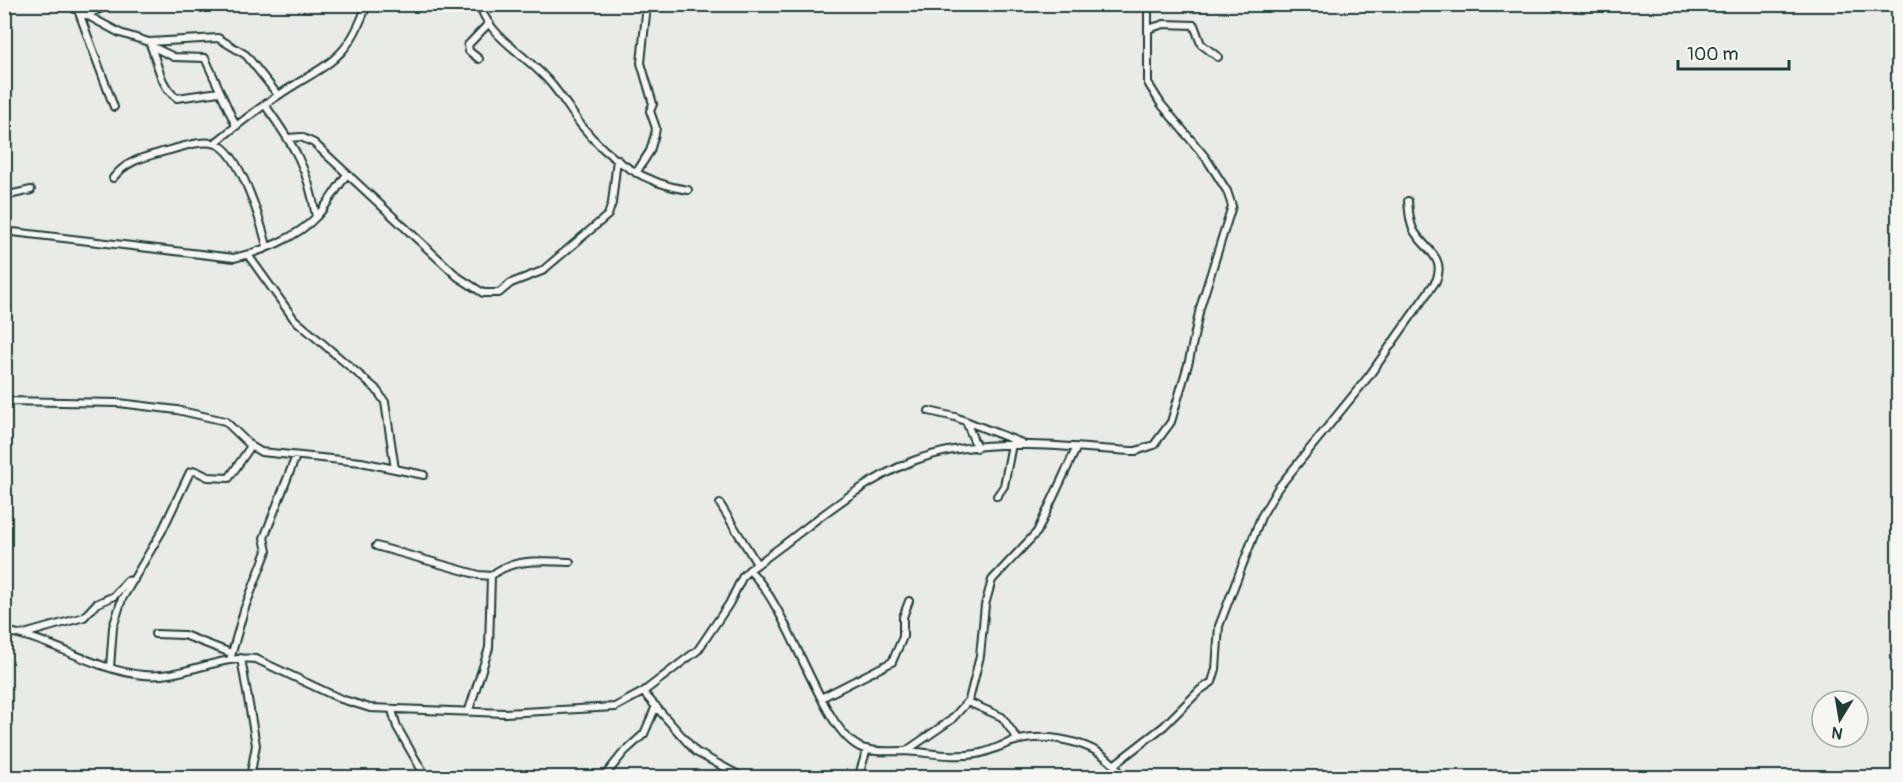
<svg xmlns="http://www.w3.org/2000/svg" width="1903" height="782" font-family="Pangolin,sans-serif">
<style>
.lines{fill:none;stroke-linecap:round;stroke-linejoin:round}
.minor-casing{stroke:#1f3d34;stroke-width:10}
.minor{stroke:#f6f6f2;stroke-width:6}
</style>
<rect width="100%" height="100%" fill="#e9ebe7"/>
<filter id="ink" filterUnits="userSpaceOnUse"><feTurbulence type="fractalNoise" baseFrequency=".0167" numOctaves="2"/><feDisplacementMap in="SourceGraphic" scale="12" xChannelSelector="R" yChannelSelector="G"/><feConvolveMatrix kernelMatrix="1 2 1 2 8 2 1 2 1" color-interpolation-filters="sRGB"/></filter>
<g filter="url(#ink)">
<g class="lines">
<defs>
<path id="minor" d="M66,4l54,29 29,9c9,19 10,44 28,56l42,-6
M483,4l-1,7c11,27 44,45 63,66 14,14 24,32 36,48 27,34 64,59 107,65
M78,10l36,97
M88,14l24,-10
M1148,29l16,-5 30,1 7,19 17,13
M149,42l69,-4 28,17 32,40
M151,46l23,11 31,1 31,68
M479,59l-10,-8 -1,-6 21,-22
M265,105c29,41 43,62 51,112
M288,138l13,-1 13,6 144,134 25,16h16l12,-10 31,-12 66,-56 4,-12 5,-44
M215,143c21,-17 42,-34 64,-48 46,-31 68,-32 88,-91
M636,173l14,-22 5,-17 1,-6 -6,-17 3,-7 -12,-41 6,-59
M113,178c14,-18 32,-21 53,-27 13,-3 36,-12 50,-7 24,7 45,79 51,102
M4,196l27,-6
M4,231l230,27c27,-6 64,-21 83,-42 11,-12 20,-28 30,-42
M248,255l46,64 82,70 9,13 10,67
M4,401l115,2 58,7 48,11 26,25 10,6 100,10 63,13
M929,411l26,6 67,26
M967,424l10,24
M997,496l7,-10 8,-42
M720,504l37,60
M376,546l103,29 12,1c20,-18 53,-15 79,-14
M749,570c42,39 72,162 113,178 13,5 28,3 41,3 25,1 48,7 73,3 15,-2 28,-11 43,-14 35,-7 86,3 104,38
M4,631c49,8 89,39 139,44 39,4 75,-20 113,-16l85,40 29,9 135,5 110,-6 28,-15 55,-42 31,-46 14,-28 6,-6c54,-37 103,-85 164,-109 71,-27 150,-13 223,-10l18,-6 17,-23 18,-61 11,-53 32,-102 -5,-15 -21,-33 -45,-54 -13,-21v-79
M24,634l60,-17 12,-13 18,-8 13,-15 7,-1
M155,634l29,1 47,18
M241,658l15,87 -6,33
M230,660l14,-50 23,-59 -3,-13 32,-82
M110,668l3,-41 9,-28 40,-68 28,-59 6,-1 12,6 21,1 22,-32
M643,692l53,60 48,26
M821,698l71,-36 11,-25v-20l6,-16
M968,702l34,15 16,23
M392,710l5,17 27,47
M469,710l20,-62 2,-72
M906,751l45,-31 18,-20 11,-44 5,-51 7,-25 45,-48 39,-83
M1115,764l49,-38 36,-36 12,-8 4,-13 3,-43 42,-109 17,-29 91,-112 67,-95c11,-25 -14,-33 -23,-52 -4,-9 -4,-19 -5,-28
M603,778l21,-26 20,-18 12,-28
M858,778l9,-29"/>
</defs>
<use href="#minor" class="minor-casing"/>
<use href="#minor" class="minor"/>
</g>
</g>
<rect width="1903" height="782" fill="none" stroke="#f6f6f2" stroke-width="24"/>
<rect x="12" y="12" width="1879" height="758" fill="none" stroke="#1f3d34" stroke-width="2" filter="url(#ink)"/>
<g transform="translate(1840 719) rotate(191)"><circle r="28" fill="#f6f6f2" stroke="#a0aca6" stroke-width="1.5"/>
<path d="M0-4.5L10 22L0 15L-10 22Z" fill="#1f3d34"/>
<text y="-9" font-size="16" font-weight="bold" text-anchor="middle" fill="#1f3d34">N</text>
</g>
<path d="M1678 60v9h111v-9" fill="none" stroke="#1f3d34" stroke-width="3"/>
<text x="1687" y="60" font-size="18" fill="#1f3d34" stroke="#f6f6f2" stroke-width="4.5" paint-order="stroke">100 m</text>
</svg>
